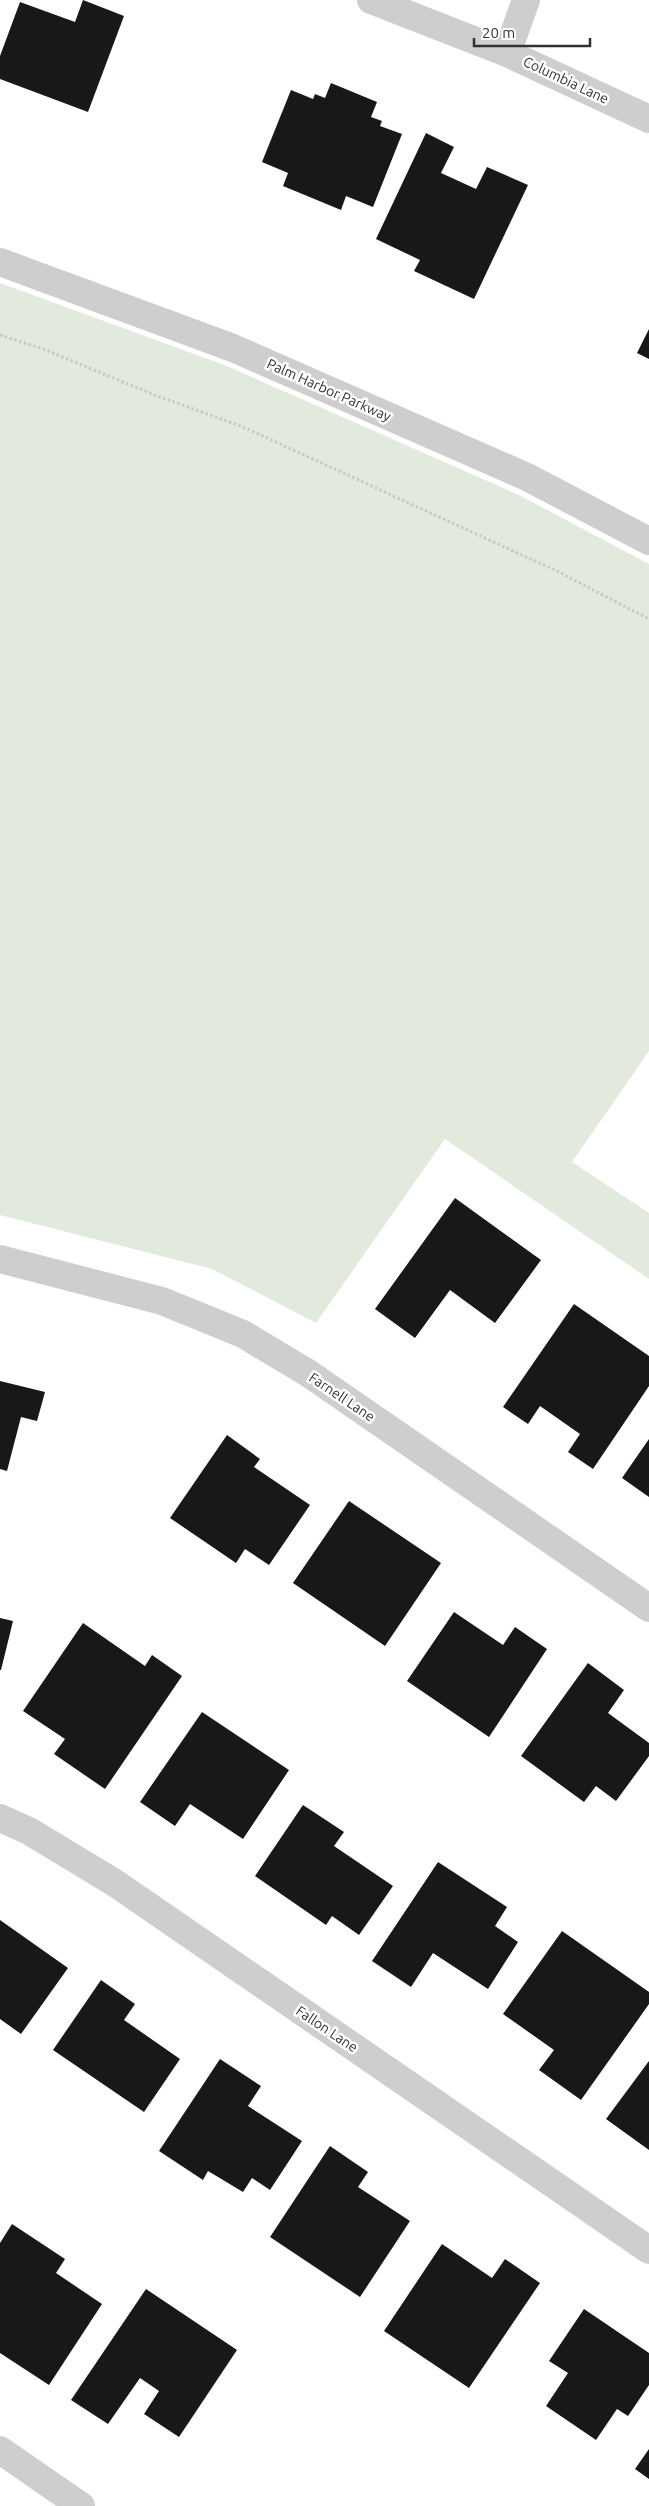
<svg xmlns="http://www.w3.org/2000/svg" width="649" height="2506" font-family="Ubuntu,sans-serif">
<style>
.green{fill:#e2e9dd}
.building{fill:#181818}
.lines{fill:none;stroke-linecap:round;stroke-linejoin:round}
.path{stroke:#c8c8c8;stroke-width:3;stroke-dasharray:2.5 2.5;stroke-linecap:butt}
.minor{stroke:#cecece;stroke-width:28}
.tertiary{stroke:#cecece;stroke-width:28}
.labels{text-anchor:middle;dominant-baseline:central;stroke-width:5;stroke-linejoin:round;paint-order:stroke}
.street-label{font-size:14px;fill:#313131;stroke:#fff}
</style>
<rect width="100%" height="100%" fill="#fff"/>
<path class="green" d="M0,283l227,83 292,129 130,69v487l-77,111 77,51v66l-204,-140 -129,184 -104,-54 -212,-54z"/>
<path class="building" d="M83,0l41,16 -36,96 -88,-33v-23l20,-54 55,20z
M331,83l46,19 -6,15 11,4 -2,5 22,8 -29,73 -27,-11 -5,14 -58,-24 5,-13 -26,-11 29,-72 22,9 2,-5 10,4z
M426,133l28,14 -13,26 35,16 11,-22 41,18 -54,114 -60,-28 6,-11 -44,-21z
M649,329v30l-12,-6z
M455,1198l86,62 -46,63 -45,-33 -35,48 -40,-29z
M574,1304l75,52v30l-56,83 -25,-17 12,-18 -40,-28 -12,18 -25,-17z
M0,1381l45,11 -8,29 -16,-4 -14,54 -7,-2z
M227,1435l33,24 -6,8 56,38 -41,60 -24,-16 -9,14 -66,-45z
M649,1439v58l-27,-19z
M349,1501l92,62 -56,83 -92,-63z
M454,1612l49,33 12,-18 32,22 -58,88 -82,-56z
M0,1618l13,3 -12,49h-1z
M83,1623l62,43 7,-11 30,21 -77,113 -51,-35 11,-15 -42,-28z
M588,1663l36,27 -16,23 41,30v13l-33,45 -20,-15 -12,16 -63,-46z
M202,1712l87,58 -46,69 -53,-35 -15,22 -35,-24z
M303,1805l41,27 -10,14 59,40 -34,49 -27,-19 -6,9 -71,-49z
M438,1862l69,45 -12,19 23,16 -30,47 -55,-36 -22,34 -39,-26z
M0,1920l68,48 -47,66 -21,-15z
M562,1931l87,61v12l-68,96 -42,-30 15,-20 -51,-36z
M101,1980l34,24 -11,16 56,39 -36,53 -91,-62z
M220,2059l41,27 -13,20 54,35 -32,49 -18,-12 -9,14 -35,-21 -5,9 -44,-29z
M649,2061v89l-43,-31z
M330,2146l38,26 -10,15 52,34 -50,76 -90,-60z
M12,2224l53,35 -9,14 46,31 -53,81 -49,-32v-110z
M442,2244l50,34 13,-19 35,24 -71,105 -85,-57z
M146,2289l91,61 -58,87 -35,-23 15,-23 -19,-13 -32,46 -37,-24z
M584,2309l65,44v32l-21,31 -11,-7 -21,31 -50,-34 22,-33 -19,-12z
M649,2449v30l-14,-10z"/>
<g class="lines">
<path class="path" d="M0,335l46,15 106,44 91,33 314,144 92,48"/>
<path class="minor" d="M371,0l136,53 142,66
M507,53l19,-53
M0,1259l162,42 81,33 65,39 341,235
M0,1818l29,13 86,52 534,367
M0,2450l81,56"/>
<path class="tertiary" d="M0,262l233,86 294,129 122,64"/>
</g>
<g class="labels">
<g class="street-label">
<text transform="translate(566 80) rotate(25)">Columbia Lane</text>
<text transform="translate(329 390) rotate(24)">Palm Harbor Parkway</text>
<text transform="translate(342 1397) rotate(34)">Farnell Lane</text>
<text transform="translate(327 2029) rotate(34)">Fallon Lane</text>
</g>
</g>
<path d="M474 38v8h116v-8" fill="none" stroke="#313131" stroke-width="2.5"/>
<text x="482" y="38" font-size="15" fill="#313131" stroke="#ffffff" stroke-width="4" paint-order="stroke">20 m</text>
</svg>
